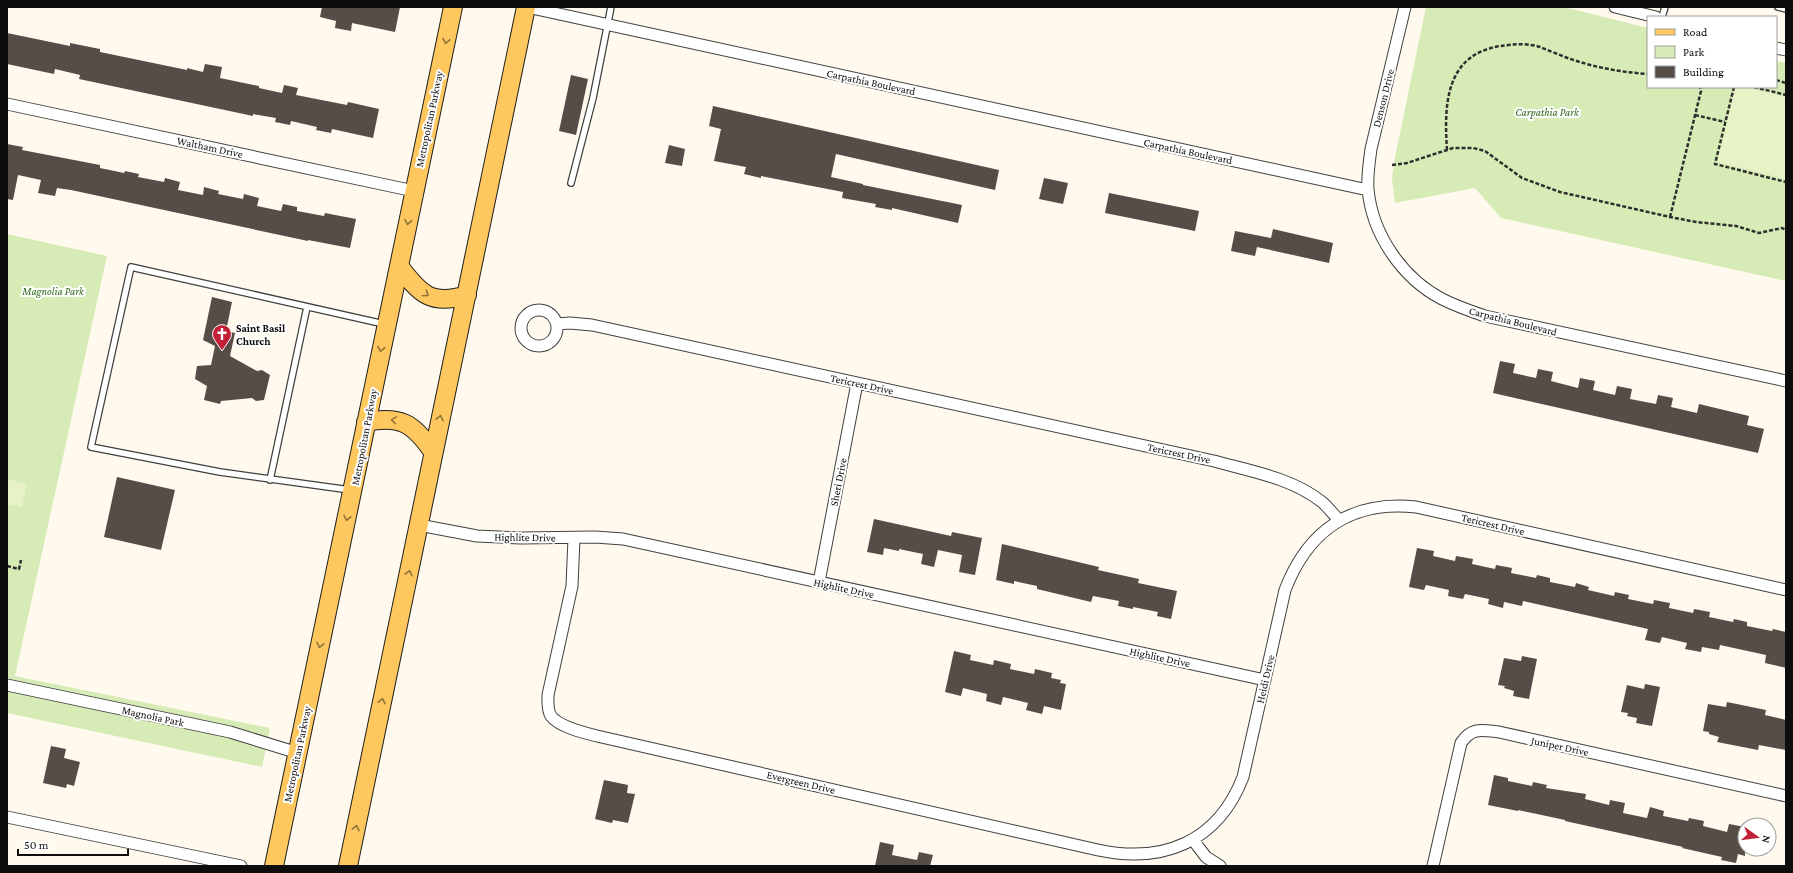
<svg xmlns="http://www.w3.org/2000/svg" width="1793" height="873" font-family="'Crimson Pro',serif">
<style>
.green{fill:#d6ebb5}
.pitch{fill:#e7f2c7}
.building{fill:#564d49}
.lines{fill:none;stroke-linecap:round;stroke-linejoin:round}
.lane-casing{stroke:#404040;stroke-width:8}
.street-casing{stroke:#404040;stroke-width:13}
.primary-casing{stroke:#1e1e1e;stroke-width:20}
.path{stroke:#2f2f2f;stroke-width:2.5;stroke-dasharray:4 2;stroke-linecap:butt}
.lane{stroke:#fff;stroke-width:5.5}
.street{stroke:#fff;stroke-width:11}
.primary{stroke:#fec85e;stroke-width:18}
.oneway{stroke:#92743a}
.labels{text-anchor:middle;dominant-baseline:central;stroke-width:4;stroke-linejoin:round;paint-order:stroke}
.street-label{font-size:11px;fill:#0d0d0d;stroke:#fff}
.park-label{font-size:11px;font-style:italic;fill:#31671b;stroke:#fff}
.poi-label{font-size:11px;font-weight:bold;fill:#0d0d0d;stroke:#fff;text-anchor:start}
</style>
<rect width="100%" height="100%" fill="#fffaed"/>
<path class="green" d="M1426,7h138l84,21v59h128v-26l10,2v218l-285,-63 -26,-30 -80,15 -3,-24 2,-17z
M7,234l100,22 -92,420 255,52 -8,39 -255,-54z"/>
<path class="pitch" d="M1736,87h8l42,10v82l-69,-17z
M7,479l20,5 -5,23 -15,-3z"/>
<path class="building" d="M322,7h78l-5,25 -43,-9 -1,8 -16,-3 1,-7 -16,-4z
M7,33l63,13v-3l30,6v3l87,18v-2l16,4 2,-8 17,3 -2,11 39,8v2l23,5 2,-8 14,3 -2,7 51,10 1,-3 31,7 -6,29 -41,-9 -1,4 -15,-3 1,-3 -26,-6 -1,4 -15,-3 1,-4 -23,-4v2l-174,-37 1,-4 -25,-6 -1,5 -47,-10z
M571,75l17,4 -12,56 -17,-4z
M713,106l286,64 -4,20 -159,-36 -5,23 32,7v1l99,20 -4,18 -66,-15v2l-17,-3 1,-3 -34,-6 1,-6 -82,-16v2l-17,-4 2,-7 -32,-6 7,-32 -12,-3z
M7,144l16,3 -1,3 78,15v3l24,5 1,-2 14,3 -1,3 26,5 1,-4 15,4 -2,8 25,5 1,-8 15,4 -1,3 25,5 1,-5 15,4 -2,8 24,5 2,-7 14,3v4l27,5 1,-3 31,6 -6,29 -42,-8v1l-237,-51 -14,-2 -2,8 -17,-3 3,-13 -23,-5 -5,25 -6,-1z
M669,145l16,4 -3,17 -17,-3z
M1044,178l24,5 -5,21 -24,-5z
M1109,193l90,18 -4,20 -90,-18z
M1273,229l60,14 -4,20 -72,-16 -2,9 -24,-5 4,-20 36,7z
M212,297l20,5 -6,29 9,2 -5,23 27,15 5,-1 8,5 -6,25 -8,1 -4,-3 -31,3 -1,3 -16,-4 3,-14 -12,-7 2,-13 14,-1 4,-19 -12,-6z
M1500,361l15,3 -2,9 23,5 2,-9 15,3 -2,9 27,7 2,-10 15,3 -2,9 22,5 2,-9 15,3 -2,10 26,5 2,-9 15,3 -2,9 26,6 2,-9 50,12 -2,9 17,4 -6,24 -265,-60z
M117,477l58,13 -14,60 -57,-13z
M874,519l77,17 1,-4 30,6 -7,37 -16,-3 3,-17 -24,-5 -4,17 -13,-3 2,-10 -24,-5v2l-15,-3 -1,7 -16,-3z
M1002,544l97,23 -1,3 41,9 -1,4 39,8 -6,28 -14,-3 1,-4 -25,-5v2l-15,-3 1,-5 -26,-5 -2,6 -54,-13v-3l-23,-5v3l-18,-4z
M1417,548l17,3 -1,5 22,5 1,-5 17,3 -1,5 23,5 1,-4 16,3 -1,5 25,5 1,-3 13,3v4l25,5 1,-4 13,4 -1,3 26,6 1,-4 14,3 -1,4 25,5 1,-4 16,3 -1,5 24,5 1,-4 16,3 -1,5 24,5 1,-3 13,3v4l25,5 1,-2 13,3v36l-21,-5 1,-8 -46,-10 -1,5 -17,-3 -1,5 -16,-3 2,-6 -25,-6 -2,6 -15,-3 3,-11 -125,-28 -1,5 -18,-4 -1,6 -15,-4 1,-5 -24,-5 -2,5 -15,-3 1,-6 -23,-5 -2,5 -15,-3z
M954,651l17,4 -1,5 23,5 1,-5 17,4 -1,5 24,5 1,-5 17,4 -1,5 10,2 -1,3 6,1 -5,26 -17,-4 -2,8 -16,-4 2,-7 -25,-6 -2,8 -15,-4 1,-7 -24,-6 -2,8 -16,-4z
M1522,656l15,3 -8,40 -16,-3 1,-5 -10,-3 1,-2 -7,-1 6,-27 17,3z
M1645,684l15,3 -8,39 -16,-3 1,-5 -10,-2 1,-3 -7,-1 6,-27 17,4z
M1727,702l39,8 -1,5 21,5v30l-27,-5 -1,5 -41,-8 2,-5 -10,-3v-2l-6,-1 5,-27 18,3z
M51,746l15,3 -2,9 16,4 -6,24 -7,-2 -1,4 -23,-5z
M1494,775l14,3v3l24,5 1,-4 14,3 -1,3 40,6 -1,5 24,6 1,-5 15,3 -2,10 24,5 3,-11 14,4 -1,5 25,5 1,-3 15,3 -1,5 24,6 2,-8 16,3v29l-7,-2 -2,9 -15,-3 1,-3 -40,-9 1,-1 -118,-26v-1l-47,-10v1l-30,-6z
M604,780l24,5 -1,8 8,1 -7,29 -15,-3 -1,3 -17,-4z
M880,842l14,3 -2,10 25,5 2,-8 14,3 -3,11h-55z"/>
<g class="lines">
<defs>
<path id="lane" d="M1778,7l8,2
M1662,17l3,-10
M571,183l22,-85 18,-91
M270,480l37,-173
M350,490l-130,-18 -129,-25 40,-180 253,57"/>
<path id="street" d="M527,7l841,183
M1405,7l-34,142c-2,14 -4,27 -3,40 4,45 34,89 74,110 14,7 28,12 43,17l301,65
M1615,7l41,10
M1776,48l10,2
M7,104l407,87
M521 328a18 18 0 1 1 36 0a18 18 0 1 1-36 0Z
M557,324l13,-1 22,2 622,136c36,10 78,17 108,41 6,5 11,12 17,18
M419,525l58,11 44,2 74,-1 28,2 642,141
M574,538l-2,48 -24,109c0,6 -1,15 3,21 8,11 34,17 46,20l501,114c65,14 120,-8 145,-73l42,-187c23,-60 67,-90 131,-83l370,83
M819,582l38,-199
M7,685l223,47 68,21
M7,817l234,49
M1193,840l13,17 14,9
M1433,866l28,-123c11,-16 20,-13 38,-11l287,64"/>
<path id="primary" d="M399,266c21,28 32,40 68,29
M366,422c35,-7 48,2 67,30
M274,866l179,-859
M348,866l178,-859"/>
</defs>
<use href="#lane" class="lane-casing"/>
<use href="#street" class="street-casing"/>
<use href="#primary" class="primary-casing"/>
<path class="path" d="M1776,80l10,3
M1734,87l-19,77 71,18
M1754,87l32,8
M1695,115l30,7
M1447,150c-3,-45 -2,-96 54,-104 12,-2 27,-3 39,1 8,3 17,7 25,10 27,10 54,15 83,17
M1392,165l15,-2 46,-15h20l12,3 37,27 38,14 110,25 26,5 40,4 23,7 23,-5 4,2
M1670,217l31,-126 -1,-4
M7,566l12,3 2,-9"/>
<use href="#lane" class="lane"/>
<use href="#street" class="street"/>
<use href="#primary" class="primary"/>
</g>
<defs><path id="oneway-chevron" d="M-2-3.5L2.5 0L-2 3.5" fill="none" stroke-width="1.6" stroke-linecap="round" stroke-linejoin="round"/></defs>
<g class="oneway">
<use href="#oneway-chevron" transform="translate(446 41) rotate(102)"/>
<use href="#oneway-chevron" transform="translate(408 222) rotate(101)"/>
<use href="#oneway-chevron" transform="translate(426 294) rotate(34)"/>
<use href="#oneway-chevron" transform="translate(381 349) rotate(101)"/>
<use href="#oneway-chevron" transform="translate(440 418) rotate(-78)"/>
<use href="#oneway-chevron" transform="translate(394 420) rotate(-171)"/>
<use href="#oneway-chevron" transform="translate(347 518) rotate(102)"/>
<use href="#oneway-chevron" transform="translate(409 573) rotate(-78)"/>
<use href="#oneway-chevron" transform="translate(320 645) rotate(102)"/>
<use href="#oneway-chevron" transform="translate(382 701) rotate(-78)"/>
<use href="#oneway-chevron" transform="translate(356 828) rotate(-78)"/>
</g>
<defs>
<symbol id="church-pin" viewBox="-11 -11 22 30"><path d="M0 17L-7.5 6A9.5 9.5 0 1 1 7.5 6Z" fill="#c22036" stroke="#fff"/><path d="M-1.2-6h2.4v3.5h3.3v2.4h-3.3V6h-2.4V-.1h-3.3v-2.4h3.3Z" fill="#fff"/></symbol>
</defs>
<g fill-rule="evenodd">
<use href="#church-pin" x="211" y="323" width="22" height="30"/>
</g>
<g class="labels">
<g class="street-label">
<text transform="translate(871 82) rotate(12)">Carpathia Boulevard</text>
<text transform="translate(1383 98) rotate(-76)">Denson Drive</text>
<text transform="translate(429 119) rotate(-78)">Metropolitan Parkway</text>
<text transform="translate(210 147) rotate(12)">Waltham Drive</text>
<text transform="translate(1188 151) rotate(12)">Carpathia Boulevard</text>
<text transform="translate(1513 321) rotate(14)">Carpathia Boulevard</text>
<text transform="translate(862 384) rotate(12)">Tericrest Drive</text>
<text transform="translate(364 437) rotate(-79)">Metropolitan Parkway</text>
<text transform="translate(1179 453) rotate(12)">Tericrest Drive</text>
<text transform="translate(838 482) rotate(-79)">Sheri Drive</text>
<text transform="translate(1493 524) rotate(13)">Tericrest Drive</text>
<text transform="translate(525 537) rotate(1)">Highlite Drive</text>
<text transform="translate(844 588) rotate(12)">Highlite Drive</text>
<text transform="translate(1160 657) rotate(12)">Highlite Drive</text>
<text transform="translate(1265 679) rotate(-77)">Heidi Drive</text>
<text transform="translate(153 716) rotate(12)">Magnolia Park</text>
<text transform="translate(1560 746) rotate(12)">Juniper Drive</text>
<text transform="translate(297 754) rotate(-78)">Metropolitan Parkway</text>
<text transform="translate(801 782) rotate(13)">Evergreen Drive</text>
</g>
<g class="park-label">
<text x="1547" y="112">Carpathia Park</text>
<text x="53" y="291">Magnolia Park</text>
</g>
<g class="poi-label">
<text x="236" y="328">Saint Basil<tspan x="236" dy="13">Church</tspan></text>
</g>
</g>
<rect width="1793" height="873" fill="none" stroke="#0d0d0d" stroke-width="16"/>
<rect x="1647" y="16" width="130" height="72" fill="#ffffff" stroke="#9e9e9e"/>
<rect x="1655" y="29" width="20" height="6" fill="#fec85e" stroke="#9e9e9e"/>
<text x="1683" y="36" font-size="12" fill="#0d0d0d">Road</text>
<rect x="1655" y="46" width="20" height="12" fill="#d6ebb5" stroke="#9e9e9e"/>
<text x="1683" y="56" font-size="12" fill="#0d0d0d">Park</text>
<rect x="1655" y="66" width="20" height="12" fill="#564d49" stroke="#9e9e9e"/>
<text x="1683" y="76" font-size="12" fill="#0d0d0d">Building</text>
<g transform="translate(1757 837) rotate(104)"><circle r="19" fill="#ffffff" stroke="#9e9e9e"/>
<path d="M0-3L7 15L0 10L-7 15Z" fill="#c22036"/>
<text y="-6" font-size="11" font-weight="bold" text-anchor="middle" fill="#0d0d0d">N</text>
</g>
<path d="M18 849v6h110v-6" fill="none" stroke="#0d0d0d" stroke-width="2"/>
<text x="24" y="849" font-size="12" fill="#0d0d0d" stroke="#ffffff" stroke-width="3" paint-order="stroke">50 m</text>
</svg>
